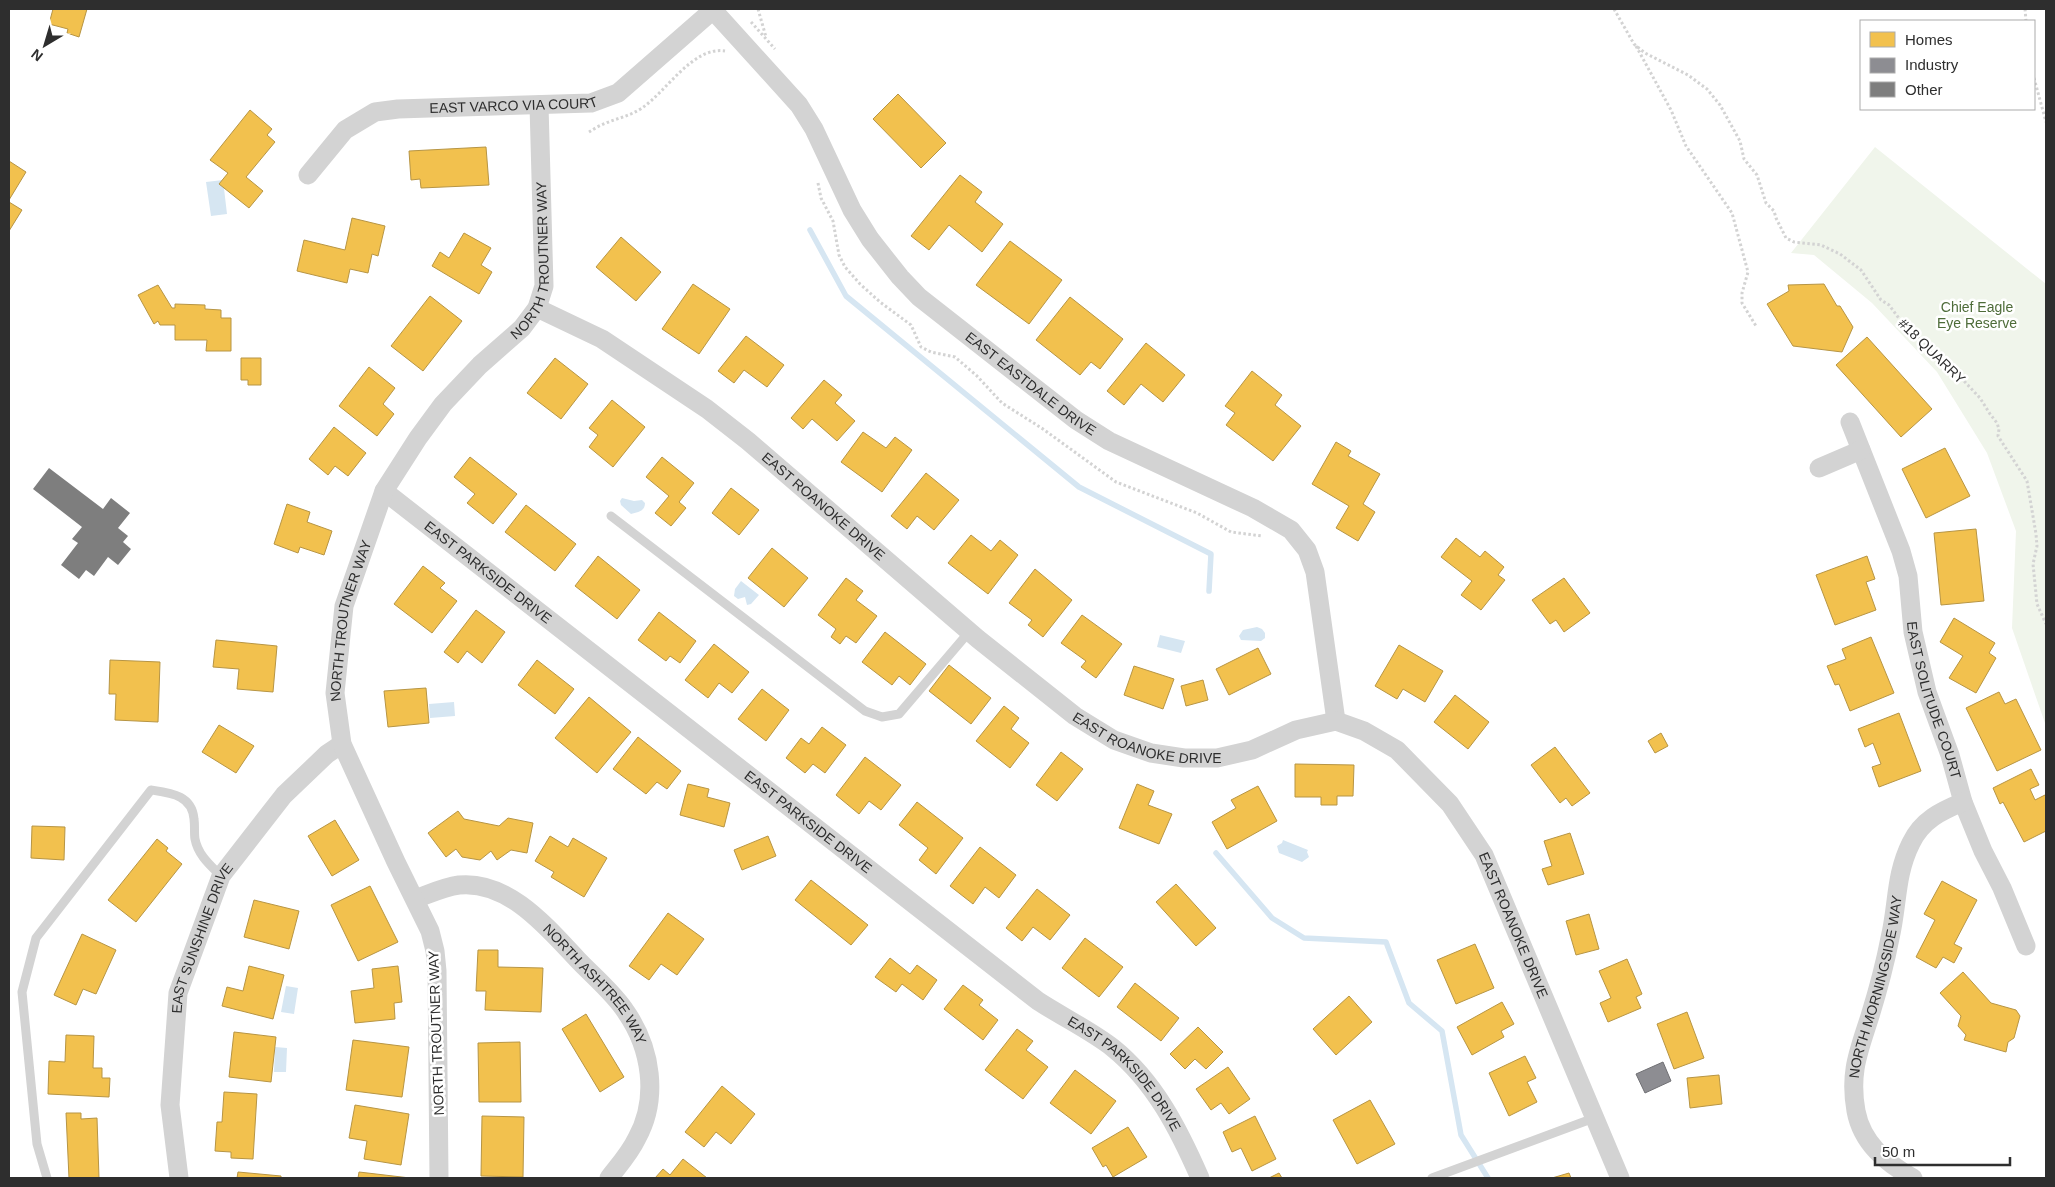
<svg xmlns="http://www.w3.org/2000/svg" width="2055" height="1187" font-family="Arial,sans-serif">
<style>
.green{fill:#f0f5eb}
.water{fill:#d6e6f2}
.homes{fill:#f2c14e;stroke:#b79544}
.industry{fill:#8d8d92;stroke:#707074}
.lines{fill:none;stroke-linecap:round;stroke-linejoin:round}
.stream{stroke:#d6e6f2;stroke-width:5.5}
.building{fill:#7e7e7e}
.path{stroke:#d3d3d3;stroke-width:3;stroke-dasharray:2.5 2.5;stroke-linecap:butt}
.lane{stroke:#d3d3d3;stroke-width:9}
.street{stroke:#d3d3d3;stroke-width:19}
.labels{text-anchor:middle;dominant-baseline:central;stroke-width:5;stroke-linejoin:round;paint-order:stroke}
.street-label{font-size:14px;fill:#2e2e2e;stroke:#fff}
.park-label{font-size:14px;fill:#4e6c39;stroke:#fff}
</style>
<rect width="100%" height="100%" fill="#fff"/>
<path class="green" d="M1875,147l171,137v442l-34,-98 4,-97 -29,-78 -50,-81 -65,-69 -58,-48 -23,-2z"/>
<path class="water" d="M223,180l4,34 -16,2 -5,-34z
M622,498l12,3 8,-1 3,3c0,9 -8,9 -14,11l-10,-9 -1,-4z
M741,581l18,14 -8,9 -4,1 -2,-8 -7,2 -4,-3 1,-7z
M1257,627l5,2 3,4v5l-4,3 -20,-1 -2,-4 4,-6z
M1160,635l25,6 -4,12 -24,-6z
M454,702l1,14 -25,2 -1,-14z
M1283,840l25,10 -1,2 2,5 -7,5 -23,-9 -2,-7 5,-3z
M286,986l12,2 -4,26 -13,-2z
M275,1047l12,1 -1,24h-12z"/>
<path class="homes" d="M53,9h34l-8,28 -12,-4 1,-4 -19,-5z
M898,94l48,49 -25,25 -48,-49z
M250,110l22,19 -5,6 8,7 -29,35 17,14 -14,17 -30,-24 9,-11 -18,-13z
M486,147l3,38 -68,3 -1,-9 -9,1 -2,-29z
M9,161l17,11 -17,28z
M960,175l22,17 -7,10 28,22 -21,28 -33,-27 -20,25 -18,-14z
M9,202l13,8 -13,21z
M352,218l33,8 -7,30 -6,-2 -4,19 -18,-4 -3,14 -50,-12 7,-31 41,10z
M464,233l27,15 -10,17 11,7 -13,22 -47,-28 8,-14 9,6z
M621,237l40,35 -25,29 -40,-34z
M1010,241l52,39 -33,44 -53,-39z
M693,284l37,25 -31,45 -37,-25z
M1824,284l13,22h3l13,21 -11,25 -49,-6 -26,-42 22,-13 -1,-6z
M158,285l14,23h3v-4l30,1v4l16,1v8h10v33h-25l1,-11h-32v-15h-15l-2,-4 -4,3 -16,-29z
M430,296l32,25 -39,50 -32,-25z
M1070,297l53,42 -23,30 -9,-7 -11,13 -44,-35z
M746,336l38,29 -17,22 -23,-17 -10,13 -16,-12z
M1867,337l65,72 -31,28 -65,-72z
M1146,343l39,32 -22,27 -22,-18 -17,21 -17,-14z
M241,358h20v27h-13v-5h-7z
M555,358l33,26 -27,35 -34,-26z
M369,367l26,21 -12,16 11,10 -17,22 -38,-30z
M1252,371l30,24 -7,10 26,21 -28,35 -47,-36 9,-12 -10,-7z
M824,380l18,15 -7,8 20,18 -18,20 -25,-22 -9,10 -12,-11z
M612,400l33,27 -32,40 -24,-20 9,-12 -9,-7z
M334,427l32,26 -18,23 -13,-10 -7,9 -19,-16z
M863,432l23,16 9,-11 17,13 -30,42 -41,-30z
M1336,442l15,9 -3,5 32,18 -17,30 12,8 -17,29 -22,-13 13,-22 -37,-22z
M1945,448l25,48 -44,22 -24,-49z
M470,457l47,37 -24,30 -26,-21 8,-9 -21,-17z
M662,457l32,26 -15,19 7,6 -15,18 -16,-13 14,-17 -23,-19z
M926,473l33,27 -25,30 -17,-14 -10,13 -16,-13z
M731,488l28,22 -20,25 -27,-22z
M287,504l23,8 -3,10 25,9 -8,24 -24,-8 -2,6 -24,-9z
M526,505l50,39 -21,27 -50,-39z
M1976,529l8,72 -43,4 -7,-72z
M971,535l20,16 9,-11 18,15 -30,39 -40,-31z
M1456,538l24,19 5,-6 19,16 -6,8 7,5 -24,30 -20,-15 11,-14 -31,-24z
M772,548l36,30 -24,29 -36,-29z
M598,556l42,34 -23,29 -42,-33z
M1867,556l8,23 -9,3 10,28 -41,15 -19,-50z
M423,566l22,17 -5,5 17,13 -25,32 -38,-29z
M1035,569l37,31 -29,37 -15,-12 4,-5 -23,-17z
M846,578l17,13 -7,9 21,16 -21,27 -10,-7 -6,8 -9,-7 5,-8 -18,-14z
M1564,578l26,35 -26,19 -8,-12 -6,4 -18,-24z
M476,610l29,22 -23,31 -15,-12 -9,12 -14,-11z
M659,612l37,29 -16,22 -10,-7 -4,5 -28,-21z
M1082,615l40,29 -26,34 -15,-11 5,-6 -25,-18z
M1954,618l41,25 -6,10 7,5 -20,35 -27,-15 14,-22 -23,-14z
M885,632l41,32 -16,21 -11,-9 -7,9 -30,-23z
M1871,637l23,56 -44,18 -11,-27 -4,1 -8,-19 19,-7 -4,-10z
M216,640l61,6 -4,46 -36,-3 2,-20 -26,-2z
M714,644l35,28 -17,21 -13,-10 -11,15 -23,-18z
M1399,645l44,26 -18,31 -22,-13 -6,10 -22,-13z
M1258,648l13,26 -42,21 -13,-26z
M110,660l50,2 -2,60 -43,-2 1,-26h-7z
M537,660l37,29 -19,25 -37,-29z
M949,665l42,33 -20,26 -42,-33z
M1134,666l40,13 -11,30 -39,-14z
M1203,680l5,20 -22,6 -5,-20z
M426,688l3,35 -41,4 -4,-36z
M762,689l27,21 -23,31 -28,-22z
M1999,692l6,12 11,-5 25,51 -44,21 -31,-63z
M1455,695l34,27 -21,27 -34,-27z
M589,697l42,35 -34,41 -42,-35z
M1004,706l15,12 -8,11 18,14 -19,25 -34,-27z
M1899,713l22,58 -42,16 -7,-20 9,-3 -8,-21 -8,4 -7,-18z
M219,725l35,21 -18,27 -34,-21z
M822,727l24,18 -21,28 -12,-9 -8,9 -19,-15 15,-20 8,6z
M1661,733l7,13 -13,7 -7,-12z
M638,737l43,34 -14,18 -10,-7 -11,12 -33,-25z
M1555,747l35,46 -18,13 -6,-8 -6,5 -29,-38z
M1061,752l22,17 -26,32 -21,-16z
M865,757l36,28 -20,25 -12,-9 -10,13 -23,-19z
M1295,764l59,1 -1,31h-16v9h-16v-8h-26z
M2031,769l8,16 -9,4 5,11 10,-5 1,2v34l-22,11 -21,-40 -3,2 -7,-16z
M688,784l21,5 -2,8 23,6 -6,24 -44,-12z
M1137,784l17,7 -6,14 24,9 -13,30 -40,-16z
M1258,786l19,35 -50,28 -15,-27 24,-14 -5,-8z
M917,802l46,36 -27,36 -17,-14 9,-12 -29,-23z
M458,811l6,8 35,7 9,-8 25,5 -6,30 -16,-3 -14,10 -6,-9 -11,9 -18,-3 -6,-8 -10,8 -18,-24z
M335,820l24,40 -27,16 -24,-40z
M32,826l33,1 -1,33 -33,-2z
M1570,833l14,41 -36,11 -6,-16 10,-3 -8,-25z
M550,836l18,11 5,-9 34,20 -23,39 -33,-20 3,-5 -19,-11z
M768,836l8,20 -34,14 -8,-20z
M157,839l11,9 -2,3 16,13 -46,58 -28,-22z
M980,847l36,28 -17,23 -14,-11 -12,17 -23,-18z
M811,880l57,45 -17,20 -56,-45z
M1942,881l35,19 -23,44 8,4 -8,15 -11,-6 -7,11 -20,-11 19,-37 -11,-6z
M1176,884l40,44 -20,18 -40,-44z
M370,886l28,56 -40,19 -27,-56z
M1037,889l33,26 -20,25 -17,-13 -11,14 -16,-13z
M254,900l45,11 -10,38 -45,-12z
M668,913l36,26 -27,36 -16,-11 -12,16 -20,-14z
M1589,914l10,35 -23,6 -10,-34z
M82,934l34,16 -20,44 -13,-5 -7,16 -22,-10z
M1085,938l38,29 -24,30 -37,-29z
M1475,944l19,44 -38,16 -19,-44z
M478,950h20v17l45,1 -2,44 -56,-2 1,-19h-10z
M890,958l20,16 7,-9 20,15 -14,20 -21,-16 -6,8 -21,-15z
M1627,959l15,35 -6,3 5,11 -33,14 -8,-19 11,-5 -12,-27z
M249,966l35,9 -11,44 -51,-13 5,-19 16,4z
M398,966l4,36 -8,1 1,16 -40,4 -4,-32 23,-3 -2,-19z
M1963,972l28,31 25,7 4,6 -6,22 -6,4 -2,10 -42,-12 2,-5 -8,-9 3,-10 -21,-23z
M1135,983l44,35 -18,23 -44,-34z
M963,985l20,15 -4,5 19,15 -15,20 -39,-31z
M1349,996l23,26 -36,33 -23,-26z
M1502,1002l12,22 -13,7 3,6 -32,18 -15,-28z
M1687,1012l17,46 -30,11 -17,-45z
M586,1014l38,63 -24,15 -38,-63z
M1198,1027l25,25 -17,17 -11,-10 -10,10 -15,-15z
M1017,1029l16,12 -7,9 22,17 -25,32 -38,-29z
M234,1032l42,5 -5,45 -42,-5z
M66,1035l28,1 -1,32h9v10h8l-1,19 -61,-3 1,-33 16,1z
M353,1040l56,7 -7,50 -56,-7z
M520,1042l1,60h-42l-1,-59z
M1525,1056l11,22 -9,4 10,20 -28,14 -20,-43z
M1228,1067l22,32 -21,15 -8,-11 -10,7 -15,-21z
M1075,1070l41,31 -25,33 -41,-31z
M1719,1075l3,29 -32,4 -3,-30z
M722,1086l33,28 -24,30 -15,-12 -12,15 -19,-15z
M224,1092l33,2 -4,65 -22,-1v-6l-16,-1 2,-29h5z
M1370,1100l25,44 -38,20 -24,-44z
M355,1105l54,9 -8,51 -37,-6 3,-18 -18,-3z
M66,1113h15v6l16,-1 2,60h-30z
M482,1116l42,1 -1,60 -42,-1z
M1255,1116l21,43 -24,12 -11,-23 -9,4 -9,-20z
M1128,1127l19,30 -34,20 -7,-12 -3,2 -11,-19z
M683,1159l24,19h-52l8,-9 7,6z
M238,1172l43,4v2h-44z
M359,1172l51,6h-52z
M1279,1173l3,5h-13z
M1569,1173l2,5h-19z"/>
<path class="industry" d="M1663,1062l8,19 -26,12 -9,-19z"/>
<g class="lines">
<path class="stream" d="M810,230l36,66 233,191 132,67 -2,37
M1216,853l56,65 32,20 82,4 23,61 33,28 19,104 27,43"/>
</g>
<path class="building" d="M49,468l54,41 8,-11 19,15 -12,15 10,8 -5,6 8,7 -13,16 -10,-8 -14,19 -8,-6 -7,9 -18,-14 17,-22 -6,-4 10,-12 -49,-38z"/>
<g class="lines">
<path class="path" d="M758,9l8,28
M1614,9l20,35 11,9 43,22 19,14 13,16 20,36 4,18 13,16 9,28 8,8 2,7 10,20 8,4 27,3 19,9 21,16 20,30 8,5 20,27 14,9 9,12 16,11 32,34 10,16 7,9 2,6 -1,7 29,45 9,53 1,12 -4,18 4,40 9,20
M2025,9l1,12
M751,22l24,27
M1636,46l35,64 15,36 46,67 16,59 -6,21v10l14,23
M2034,78l12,44
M589,132c5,-3 11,-7 17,-9 12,-5 24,-7 36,-15 25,-17 51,-62 83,-57
M818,183l3,15 12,23 6,34 6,12 15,17 20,18 31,23 10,22 10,5 24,5 22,19 25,27 41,26 73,53 81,31 34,19 31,4"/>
<path class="lane" d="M611,516l254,195 17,6 17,-3 70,-82
M47,1178l-10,-34 -15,-152 14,-54 115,-148c20,3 41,5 43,29 1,7 0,14 1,20 3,16 15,26 26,37
M1432,1178l162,-60"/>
<g class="street">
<path id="s1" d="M712,9l87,96 15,24 38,81 18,29 30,38 19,20 157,123 33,21 144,67 38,22 16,20 8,22 21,149"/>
<path id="s2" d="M308,175l37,-45 30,-18 23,-3 193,-6 27,-10 95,-83"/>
<path id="s3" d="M537,308l65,31 105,70 41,32 230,198 97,77 39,24 37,13 33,5h33l35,-8 44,-20 40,-9 28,10 33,19 53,54 34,51 136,323"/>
<path id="s4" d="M1850,422l51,129 7,25 5,56 14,60 23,63 13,47 20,49 19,37 24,58"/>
<path d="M1819,468l42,-18"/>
<path id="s5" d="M384,491l654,510c23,15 55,31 75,47 42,34 66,82 87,130"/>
<path id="s6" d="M415,899c14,-5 29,-12 44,-14 49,-5 88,42 118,74 15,16 37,34 49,53 25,36 33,86 11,126 -7,15 -18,27 -28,40"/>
<path id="s7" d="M179,1178l-9,-73 8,-112 43,-117 63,-81 43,-41 15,-10"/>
<path id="s8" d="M439,1178l-2,-207 -2,-20 -5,-20 -34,-69 -54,-118 -7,-51 9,-87 40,-115 34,-53 25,-34 37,-39 42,-37 15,-20 7,-22 -5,-181"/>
<path id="s9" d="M1913,1178c-27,-15 -51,-35 -57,-67 -7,-39 3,-60 14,-95 8,-26 15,-52 20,-78 8,-34 5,-63 21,-95 11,-23 30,-32 52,-41"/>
</g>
</g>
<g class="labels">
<g class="street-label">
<text stroke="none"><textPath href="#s2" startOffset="232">EAST VARCO VIA COURT</textPath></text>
<text stroke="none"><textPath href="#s8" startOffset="1000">NORTH TROUTNER WAY</textPath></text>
<text transform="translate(1932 351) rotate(44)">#18 QUARRY</text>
<text stroke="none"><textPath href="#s1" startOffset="499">EAST EASTDALE DRIVE</textPath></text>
<text stroke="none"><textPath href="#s3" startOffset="350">EAST ROANOKE DRIVE</textPath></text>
<text stroke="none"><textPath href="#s5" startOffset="132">EAST PARKSIDE DRIVE</textPath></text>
<text stroke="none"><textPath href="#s8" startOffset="580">NORTH TROUTNER WAY</textPath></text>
<text stroke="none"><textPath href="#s4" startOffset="292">EAST SOLITUDE COURT</textPath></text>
<text stroke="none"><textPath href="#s3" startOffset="755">EAST ROANOKE DRIVE</textPath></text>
<text stroke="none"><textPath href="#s5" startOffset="538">EAST PARKSIDE DRIVE</textPath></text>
<text stroke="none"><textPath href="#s3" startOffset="1235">EAST ROANOKE DRIVE</textPath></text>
<text stroke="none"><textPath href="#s7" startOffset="245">EAST SUNSHINE DRIVE</textPath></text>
<text stroke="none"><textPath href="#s6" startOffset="222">NORTH ASHTREE WAY</textPath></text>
<text stroke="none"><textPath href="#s9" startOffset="218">NORTH MORNINGSIDE WAY</textPath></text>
<text transform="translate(436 1033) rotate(-92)">NORTH TROUTNER WAY</text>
<text stroke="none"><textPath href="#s5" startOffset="944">EAST PARKSIDE DRIVE</textPath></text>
</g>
<g class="park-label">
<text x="1977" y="307">Chief Eagle<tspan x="1977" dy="16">Eye Reserve</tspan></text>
</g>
</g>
<rect width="2055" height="1187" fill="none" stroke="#2e2e2e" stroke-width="20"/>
<rect x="1860" y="20" width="175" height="90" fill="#ffffff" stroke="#ababab"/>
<rect x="1870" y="32" width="25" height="15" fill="#f2c14e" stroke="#ababab"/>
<text x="1905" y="45" font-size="15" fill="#2e2e2e">Homes</text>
<rect x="1870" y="58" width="25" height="15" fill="#8d8d92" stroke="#ababab"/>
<text x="1905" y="70" font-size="15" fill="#2e2e2e">Industry</text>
<rect x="1870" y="82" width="25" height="15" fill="#7e7e7e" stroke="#ababab"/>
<text x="1905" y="95" font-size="15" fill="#2e2e2e">Other</text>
<g transform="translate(45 45) rotate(218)" stroke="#ffffff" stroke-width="4" paint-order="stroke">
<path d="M0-4L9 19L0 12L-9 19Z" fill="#2e2e2e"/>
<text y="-8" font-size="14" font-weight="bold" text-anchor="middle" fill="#2e2e2e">N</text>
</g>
<path d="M1875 1157v8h135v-8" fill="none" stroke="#2e2e2e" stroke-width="2.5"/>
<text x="1882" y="1157" font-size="15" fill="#2e2e2e" stroke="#ffffff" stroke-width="4" paint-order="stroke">50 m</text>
</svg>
